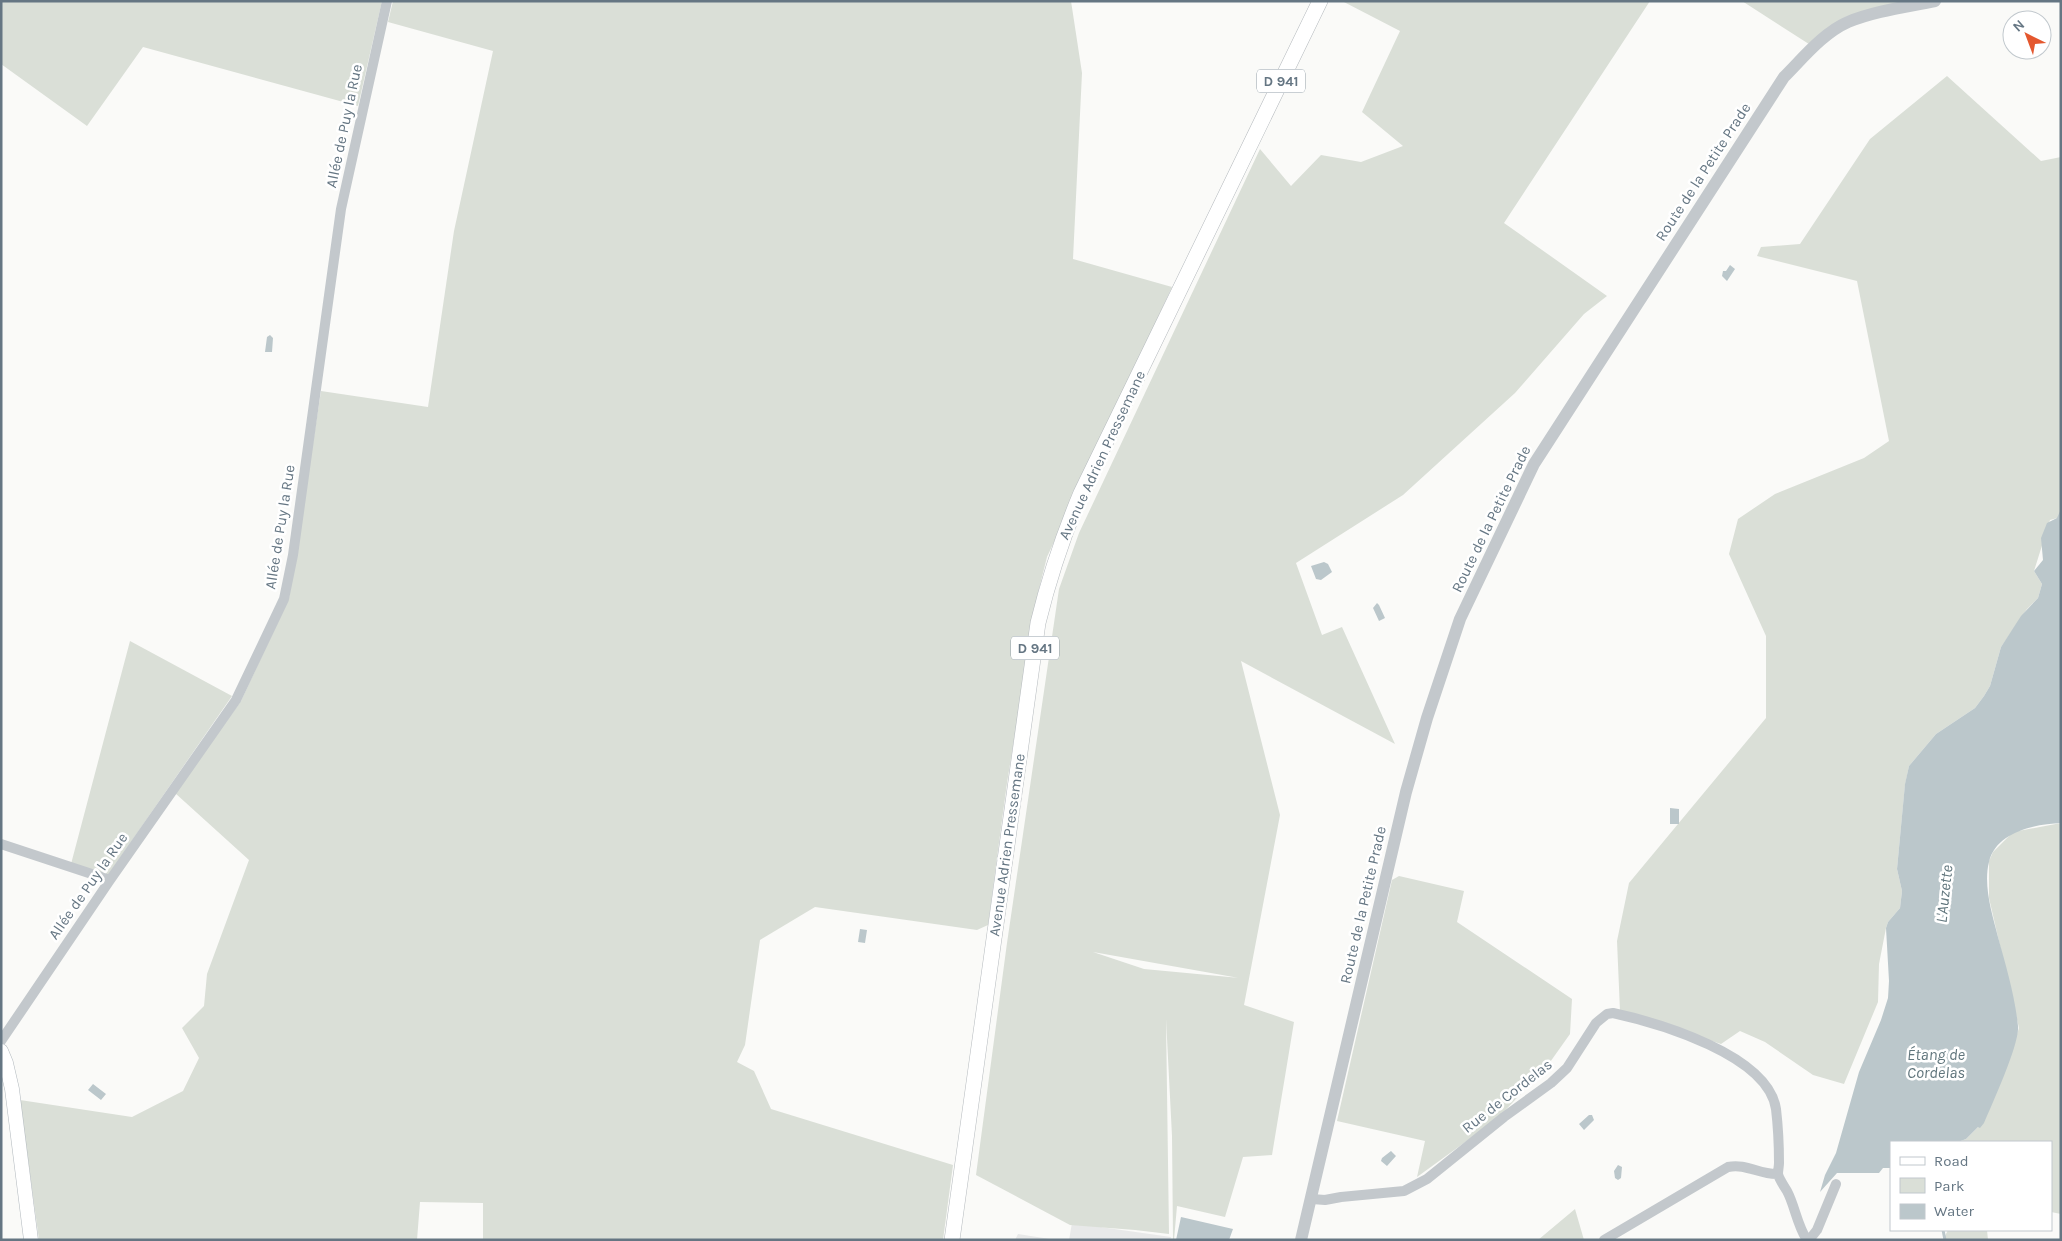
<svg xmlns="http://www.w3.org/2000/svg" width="2062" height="1241" font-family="Karla,sans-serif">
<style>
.built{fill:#e8e9e9}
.green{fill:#dadfd7;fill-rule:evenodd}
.water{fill:#bbc7cb}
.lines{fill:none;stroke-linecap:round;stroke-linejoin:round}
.stream{stroke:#bbc7cb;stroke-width:3}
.secondary-casing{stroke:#b3babf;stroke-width:15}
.primary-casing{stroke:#b5babe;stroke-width:16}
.minor{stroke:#c3c8cc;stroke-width:10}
.tertiary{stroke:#c3c8cc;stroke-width:12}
.secondary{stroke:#fff;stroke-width:14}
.primary{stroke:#fff;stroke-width:15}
.labels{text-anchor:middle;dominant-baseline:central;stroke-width:5;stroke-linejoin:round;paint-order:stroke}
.shield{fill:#fff;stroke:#939fa8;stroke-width:1}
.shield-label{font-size:14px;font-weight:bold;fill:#657683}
.street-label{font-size:15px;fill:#657683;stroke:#fff}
.water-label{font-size:16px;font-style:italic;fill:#60757c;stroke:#fff}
</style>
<rect width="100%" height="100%" fill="#fafaf8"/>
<path class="built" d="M1072,1223l99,14 -1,3h-101z
M1018,1234l38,6h-41z"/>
<path class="green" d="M1,1h381l-24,105 -215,-59 -56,79 -86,-62z
M393,1h678l11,72 -9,186 99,28 -125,270 -10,40 -30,186 -19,142 -11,5 -162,-23 -55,33 -15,105 -8,17 17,9 17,38 182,56 -10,75h-460v-37l-63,-1 -3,38h-378l-19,-140 112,17 51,-26 16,-33 -17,-30 22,-22 3,-32 42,-114 -74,-67 66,-92 48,-103 32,-207 107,16 26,-176 39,-180 -105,-29z
M1342,1h308l-146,222 103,73 -23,18 -69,79 -112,102 -107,68 26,72 20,-8 53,117 -154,-83 39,154 -36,190 50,17 -22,133 -29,2 -18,60 -48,-11 -3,34h-1l-1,-104 -6,-117 3,215 -34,-4 -65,-5 -94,-50 31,-232 52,-354 20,-56 181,-384 31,37 30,-31 40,7 42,-16 -41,-34 38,-81zM1093,952l146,26h1l-96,-9z
M1742,1h176l-73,16 -33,29z
M1947,76l94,85 20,-4v360l-11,3 -16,51 8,13 -4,14 -11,11 -26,38 -11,39 -6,10 -9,12 -39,26 -27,32 -4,19 -8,84 5,22 -2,17 -12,14 -2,6 -7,36 -1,38 -34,82 -31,-9 -48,-33 -25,-11 -19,13 -101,-33 -3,-70 12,-58 137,-165v-82l-37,-82 9,-35 37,-25 89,-36 25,-17 -32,-160 -100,-25 4,-9 39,-3 70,-105z
M130,641l102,55 -124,179 -37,-11z
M2061,823v391l-10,-2v-70h-93l8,-3 12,-12 24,-48 17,-51 -30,-130v-37l4,-9 20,-20z
M1399,876l65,15 -7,31 115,77 -2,35 -22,31 -51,54 -80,58 8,-36 -88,-20 55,-241z
M1575,1209l9,31h-46z
M1948,1230h39l1,10h-45z"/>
<path class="water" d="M1730,265l5,4 -8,12 -5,-5 1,-5h3z
M270,335l3,3 -1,14h-7l2,-15z
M2061,509v314c-26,1 -65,9 -72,39 -6,23 3,52 9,75 8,29 17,59 20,89 2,17 -26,78 -34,97l-4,5 -2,-1 -12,12 -8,3h-67v26h-8l-4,5h-42l-17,19 5,-17 11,-22 23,-81 22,-52 7,-22 1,-17 -3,-53 2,-6 12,-14 2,-17 -5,-22 8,-85 4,-18 27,-32 39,-26 9,-12 6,-10 11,-39 20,-31 17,-18 4,-14 -8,-13 9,-11 -2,-22 6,-15 10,-5z
M1324,562l4,2 4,8 -11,8 -5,-1 -5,-13z
M1377,603l2,2 6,13 -6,3 -6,-13z
M1670,808l9,1v15h-9z
M860,929l7,1 -2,13 -7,-1z
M93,1084l13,10 -5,6 -13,-10z
M1589,1115h3l2,5 -10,10 -5,-6z
M1391,1151l5,5 -9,10 -6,-5 1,-3z
M1618,1165l4,2 -1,11 -3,2 -3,-2 -1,-7z
M1181,1217l52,12 -4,11h-53z"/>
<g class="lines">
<path class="stream" d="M1943,1230l2,10"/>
<defs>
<path id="secondary" d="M1,1051l5,12 6,26 19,151"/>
<path id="primary" d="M952,1240l86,-617c11,-45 25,-87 43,-130l239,-492"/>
</defs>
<use href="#secondary" class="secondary-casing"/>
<use href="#primary" class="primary-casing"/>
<path class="minor" d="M1,844l109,36
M1,1041l109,-161 126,-180 48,-101 9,-44 48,-346 46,-208
M1312,1199l13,1 16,-3 63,-6 23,-12 77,-62 47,-34 16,-15 29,-45 11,-9 6,-1c46,10 155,42 163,96 2,17 3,36 3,54 0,3 -1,7 -1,11 1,5 6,12 9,17 8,15 10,34 20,49
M1604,1240l124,-73c18,-4 32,8 50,7
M1809,1240l8,-10 19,-46"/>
<path class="tertiary" d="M1301,1240l105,-448 21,-74 33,-99 74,-155 250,-387c19,-19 39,-44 64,-55 27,-11 58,-15 87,-21"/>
<use href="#secondary" class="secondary"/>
<use href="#primary" class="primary"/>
</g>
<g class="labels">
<g class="shield">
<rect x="1257" y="69.5" width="48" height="23" rx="4"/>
<rect x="1011" y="636.5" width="48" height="23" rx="4"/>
</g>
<g class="shield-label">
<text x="1281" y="81">D 941</text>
<text x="1035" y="648">D 941</text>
</g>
<g class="street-label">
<text transform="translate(344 126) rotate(-78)">Allée de Puy la Rue</text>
<text transform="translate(1703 172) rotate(-57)">Route de la Petite Prade</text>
<text transform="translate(1102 455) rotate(-65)">Avenue Adrien Pressemane</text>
<text transform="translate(1491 519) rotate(-64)">Route de la Petite Prade</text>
<text transform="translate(280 527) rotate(-81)">Allée de Puy la Rue</text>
<text transform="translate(1007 845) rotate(-82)">Avenue Adrien Pressemane</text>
<text transform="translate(88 886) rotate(-55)">Allée de Puy la Rue</text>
<text transform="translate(1363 905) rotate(-77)">Route de la Petite Prade</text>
<text transform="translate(1507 1096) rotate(-38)">Rue de Cordelas</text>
</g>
<g class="water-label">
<text transform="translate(1944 894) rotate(-84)">L'Auzette</text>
<text x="1936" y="1054">Étang de<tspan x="1936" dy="18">Cordelas</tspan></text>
</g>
</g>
<rect width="2062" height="1241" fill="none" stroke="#657683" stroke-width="5"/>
<rect x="1890" y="1141" width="162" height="90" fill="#ffffff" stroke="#c1c8cd"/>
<rect x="1900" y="1157" width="25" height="8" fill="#ffffff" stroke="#c1c8cd"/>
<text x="1934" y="1166" font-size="15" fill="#657683">Road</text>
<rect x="1900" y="1178" width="25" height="15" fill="#dadfd7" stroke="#c1c8cd"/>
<text x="1934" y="1191" font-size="15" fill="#657683">Park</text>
<rect x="1900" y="1204" width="25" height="15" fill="#bbc7cb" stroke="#c1c8cd"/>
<text x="1934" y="1216" font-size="15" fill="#657683">Water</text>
<g transform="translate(2027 35) rotate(318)"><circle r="24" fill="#ffffff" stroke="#c1c8cd"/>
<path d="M0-4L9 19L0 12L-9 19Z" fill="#e4572e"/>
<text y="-8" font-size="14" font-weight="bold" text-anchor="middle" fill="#657683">N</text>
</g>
</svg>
